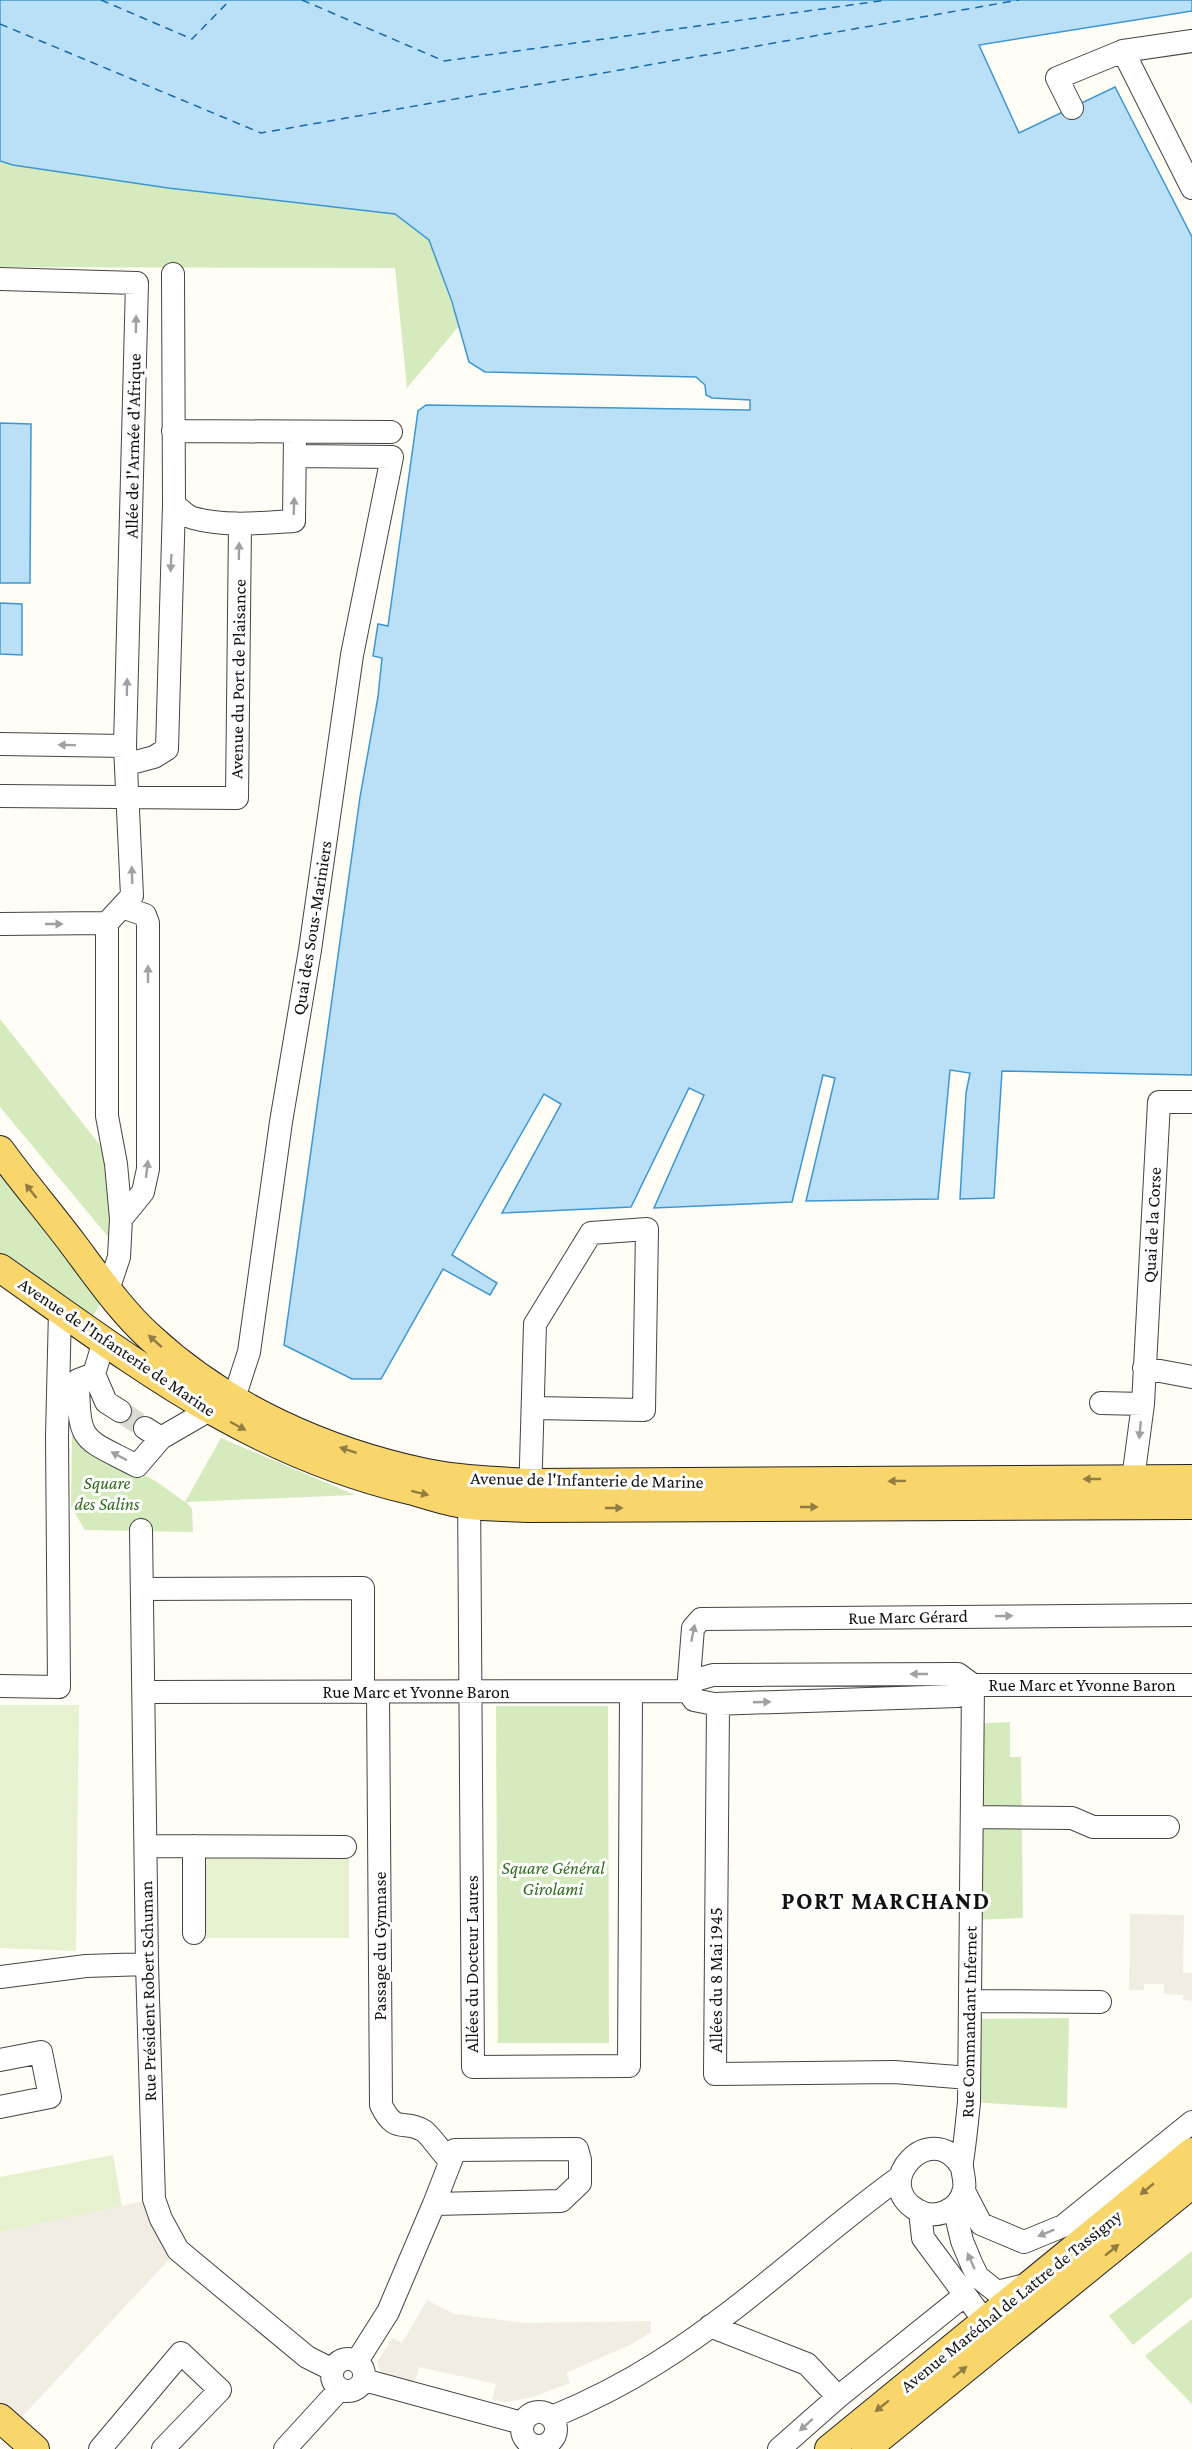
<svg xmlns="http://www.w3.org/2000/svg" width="1192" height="2449" font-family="'Crimson Pro',serif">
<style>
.green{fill:#d5ebbd}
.pitch{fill:#e6f2cf}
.plaza{fill:#f1ede2}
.water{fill:#b9e0f7;stroke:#3f96cf;stroke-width:1.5}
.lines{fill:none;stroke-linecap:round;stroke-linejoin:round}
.ferry{stroke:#1768a6;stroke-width:1.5;stroke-dasharray:8 6;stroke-linecap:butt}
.minor-tunnel{stroke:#dbdad3;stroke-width:22;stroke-dasharray:22 11;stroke-linecap:butt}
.minor-casing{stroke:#444;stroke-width:24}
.major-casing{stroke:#222;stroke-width:30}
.minor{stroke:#fff;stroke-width:22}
.major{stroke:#f9d66b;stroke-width:28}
.oneway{fill:#a0a0a0}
.oneway2{fill:#917d42}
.labels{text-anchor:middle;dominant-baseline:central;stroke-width:6;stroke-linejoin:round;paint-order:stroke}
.street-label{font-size:18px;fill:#111;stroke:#fff}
.park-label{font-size:18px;font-style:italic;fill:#2f6b1f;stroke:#fff}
.district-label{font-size:24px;font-weight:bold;letter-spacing:1.5px;fill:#111;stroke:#fff}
</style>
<rect width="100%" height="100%" fill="#fffdf5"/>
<path class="green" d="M0,161l13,4 382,49 34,25 30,87 -52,62 -12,-120 -395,-1z
M0,1019l111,140 -1,80 -110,-132z
M0,1150l108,140 -22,38 -86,-60z
M72,1435l85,47 28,20 36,-64 134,57 -169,7 6,7 1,23 -108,-2 -14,-23z
M496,1706h112l1,337h-111z
M1010,1722v35h11l2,161 -53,2 2,-196z
M1069,2018l-2,90 -98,-6 1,-83z
M1192,2251v46l-59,48 -24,-29z
M1192,2319v85l-47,-48z"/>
<path class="pitch" d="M0,1705h79l-3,246 -76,-3z
M202,1855l147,1v82h-147z
M113,2155l9,51 -122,26v-55z"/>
<path class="plaza" d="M1130,1914l54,1 -1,58h9v28l-9,-1v-5l-19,-1v-10h-20v6h-15z
M154,2199l24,51 -160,171 -18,-16v-173z
M427,2300l28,14 71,9 125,-2v11l-21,13 -64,28 4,10 -37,14 -26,5 -15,-2 4,-16 -77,-17 -5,16 -33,-10 -4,-11 16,-24 9,5z"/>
<path class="water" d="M0,0h1192v11l-213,34 40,88 96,-46 77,150v838l-190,-4 -8,127 -34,1 6,-106 4,-20 -20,-3 -12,129 -132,2 29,-123 -12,-3 -31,127 -138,6 50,-113 -15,-7 -58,119 -129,6 59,-109 -17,-10 -92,161 45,28 -7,12 -47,-26 -62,110h-29l-68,-34 76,-548 18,-100 4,-39 -9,-2 5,-32 10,2 30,-215 8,-6 324,5v-10l-38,-2 -6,-3 -1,-10 -9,-8 -211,-5 -16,-10 -17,-60 -23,-62 -34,-26 -227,-26 -155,-23 -13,-4z
M0,423l31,1 -1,159h-30z
M0,603l22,1v51l-22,-1z"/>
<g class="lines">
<path class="ferry" d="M101,0l91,39 38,-39
M302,0l142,61 443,-61
M0,24l261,109 758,-133"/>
<path class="minor-tunnel" d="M120,1411l25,17"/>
<defs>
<path id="minor" d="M1123,51l69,-10
M1072,108l-15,-30 66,-27 69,137
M173,274l1,230c6,5 12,12 19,14 32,9 68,5 101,3l1,-89
M0,279l137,4 -12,463 7,150 -25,27v193l9,48 5,55 -2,38 -11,33
M173,431l218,1
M0,744l125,2
M128,764l26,-7 13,-8 7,-245
M0,796l237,2 3,-274
M0,924l107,-1
M121,1219l22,-27 5,-23v-246l-3,-8 -23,-8
M104,1341l-10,33 12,28 14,9
M1144,1368l48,9
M94,1374l-16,6c1,65 4,57 59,86l24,-28
M1101,1403l42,1
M145,1428l16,10 69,-40 8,-12 11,-34 32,-230 29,-172 42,-295 40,-198 -97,-1
M1133,1479l10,-75 16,-302h33
M469,1488l4,579 156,-1 2,-373
M530,1498l5,-174 56,-91 56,-4 -3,181 -111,-2
M141,1530l6,434 7,235 7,20 17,31 129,107 26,13
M142,1589l221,-1v104
M0,1686l59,1 -2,-251 3,-126
M688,1691l5,-63 8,-9 491,-4
M688,1691l6,9 20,4 244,-8 15,-11h219
M688,1691l7,-11 18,-5 245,-1 15,11
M144,1692l544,-1
M378,1692l3,413c15,31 23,13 43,26 5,3 20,24 26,30
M718,1704l-3,370 179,-2 75,6
M972,1817l100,1 21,9h75
M146,1846l199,1
M194,1933v-87
M0,1977l86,-11 61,-2
M970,2001l130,1
M0,2060l41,-8 9,45 -50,10
M961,2166c-30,-48 -91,17 -44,44 18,11 43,0 47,-21 2,-9 -3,-18 -2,-27 3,-20 5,-39 7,-60l4,-417
M964,2191l17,33 43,18 39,-16 129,-104
M954,2207l8,34 10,24 6,12 19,15 29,-7
M920,2212l3,26 63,85 14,-2
M710,2326l97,38 31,33
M332 2375a16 16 0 1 1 32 0a16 16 0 1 1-32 0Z
M357,2361l31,-49 46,-108 127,-3 19,-18v-23l-3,-11 -122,1 -21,54
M364,2380l158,43
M522 2429a17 17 0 1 1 34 0a17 17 0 1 1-34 0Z
M552,2417c36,-15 72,-33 105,-54 87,-54 161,-127 243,-186
M100,2449l81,-96 39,37 -57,59
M285,2449l55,-60
M779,2449l59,-52 127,-102"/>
<path id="major" d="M0,1150c23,32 49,62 73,94 24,32 48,67 78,94 76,70 175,114 275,135 35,7 70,8 105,10l661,-4
M0,1268c134,94 246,183 409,222 20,5 41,13 62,15 19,2 39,2 59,3l662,-3
M0,2418l35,31
M829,2449l363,-297
M866,2449l326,-265"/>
</defs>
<use href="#minor" class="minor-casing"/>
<use href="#major" class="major-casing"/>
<use href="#minor" class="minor"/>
<use href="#major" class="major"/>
</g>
<defs><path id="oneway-solid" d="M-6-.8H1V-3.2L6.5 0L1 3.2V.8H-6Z" transform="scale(1.5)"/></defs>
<g class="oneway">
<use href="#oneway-solid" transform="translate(136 324) rotate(-89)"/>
<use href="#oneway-solid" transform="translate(294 506) rotate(-88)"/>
<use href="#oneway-solid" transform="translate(239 551) rotate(-89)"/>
<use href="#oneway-solid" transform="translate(171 563) rotate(93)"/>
<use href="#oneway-solid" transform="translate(127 687) rotate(-89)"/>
<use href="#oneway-solid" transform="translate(67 745) rotate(-179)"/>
<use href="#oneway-solid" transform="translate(132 875) rotate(-92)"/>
<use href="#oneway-solid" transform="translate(54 924)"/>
<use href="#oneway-solid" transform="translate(148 974) rotate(-90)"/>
<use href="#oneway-solid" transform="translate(147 1169) rotate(-83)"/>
<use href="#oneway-solid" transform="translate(1140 1430) rotate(95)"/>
<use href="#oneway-solid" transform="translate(119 1456) rotate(-152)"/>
<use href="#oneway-solid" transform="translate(1004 1616) rotate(-1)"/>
<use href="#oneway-solid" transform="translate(693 1633) rotate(-79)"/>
<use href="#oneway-solid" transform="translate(919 1674) rotate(180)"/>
<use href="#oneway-solid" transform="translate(762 1702) rotate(-2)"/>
<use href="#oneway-solid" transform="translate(1046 2233) rotate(158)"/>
<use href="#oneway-solid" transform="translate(971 2261) rotate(-114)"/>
<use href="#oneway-solid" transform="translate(806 2425) rotate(138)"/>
</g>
<g class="oneway2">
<use href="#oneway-solid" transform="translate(31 1191) rotate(-128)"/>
<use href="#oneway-solid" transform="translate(155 1341) rotate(-138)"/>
<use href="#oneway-solid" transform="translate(238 1426) rotate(28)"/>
<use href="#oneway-solid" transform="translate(348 1450) rotate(-162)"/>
<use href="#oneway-solid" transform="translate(1092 1479) rotate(180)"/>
<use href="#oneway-solid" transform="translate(897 1481) rotate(179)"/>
<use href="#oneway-solid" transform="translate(420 1493) rotate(14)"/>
<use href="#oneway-solid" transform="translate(809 1507)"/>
<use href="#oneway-solid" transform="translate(614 1508)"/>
<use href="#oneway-solid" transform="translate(1147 2189) rotate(140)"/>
<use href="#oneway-solid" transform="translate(1112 2250) rotate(-39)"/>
<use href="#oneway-solid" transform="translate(960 2372) rotate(-39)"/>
<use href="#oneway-solid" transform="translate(882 2406) rotate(141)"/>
</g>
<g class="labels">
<g class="street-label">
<text transform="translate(133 446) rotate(-89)">Allée de l'Armée d'Afrique</text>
<text transform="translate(238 679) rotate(-89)">Avenue du Port de Plaisance</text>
<text transform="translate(312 928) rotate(-81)">Quai des Sous-Mariniers</text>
<text transform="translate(1152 1225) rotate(-87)">Quai de la Corse</text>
<text transform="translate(117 1347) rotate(34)">Avenue de l'Infanterie de Marine</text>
<text transform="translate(587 1480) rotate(1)">Avenue de l'Infanterie de Marine</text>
<text transform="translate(908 1617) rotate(-1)">Rue Marc Gérard</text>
<text x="1082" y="1685">Rue Marc et Yvonne Baron</text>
<text x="416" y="1692">Rue Marc et Yvonne Baron</text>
<text transform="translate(380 1946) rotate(-90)">Passage du Gymnase</text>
<text transform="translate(472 1964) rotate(-90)">Allées du Docteur Laures</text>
<text transform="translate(716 1980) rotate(-90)">Allées du 8 Mai 1945</text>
<text transform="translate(148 1991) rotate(-91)">Rue Président Robert Schuman</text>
<text transform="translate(969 2022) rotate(-89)">Rue Commandant Infernet</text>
<text transform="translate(1011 2301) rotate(-39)">Avenue Maréchal de Lattre de Tassigny</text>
</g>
<g class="park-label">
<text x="107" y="1483">Square<tspan x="107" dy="21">des Salins</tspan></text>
<text x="553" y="1868">Square Général<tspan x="553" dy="21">Girolami</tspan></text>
</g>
<g class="district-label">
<text x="886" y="1900">PORT MARCHAND</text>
</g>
</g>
</svg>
